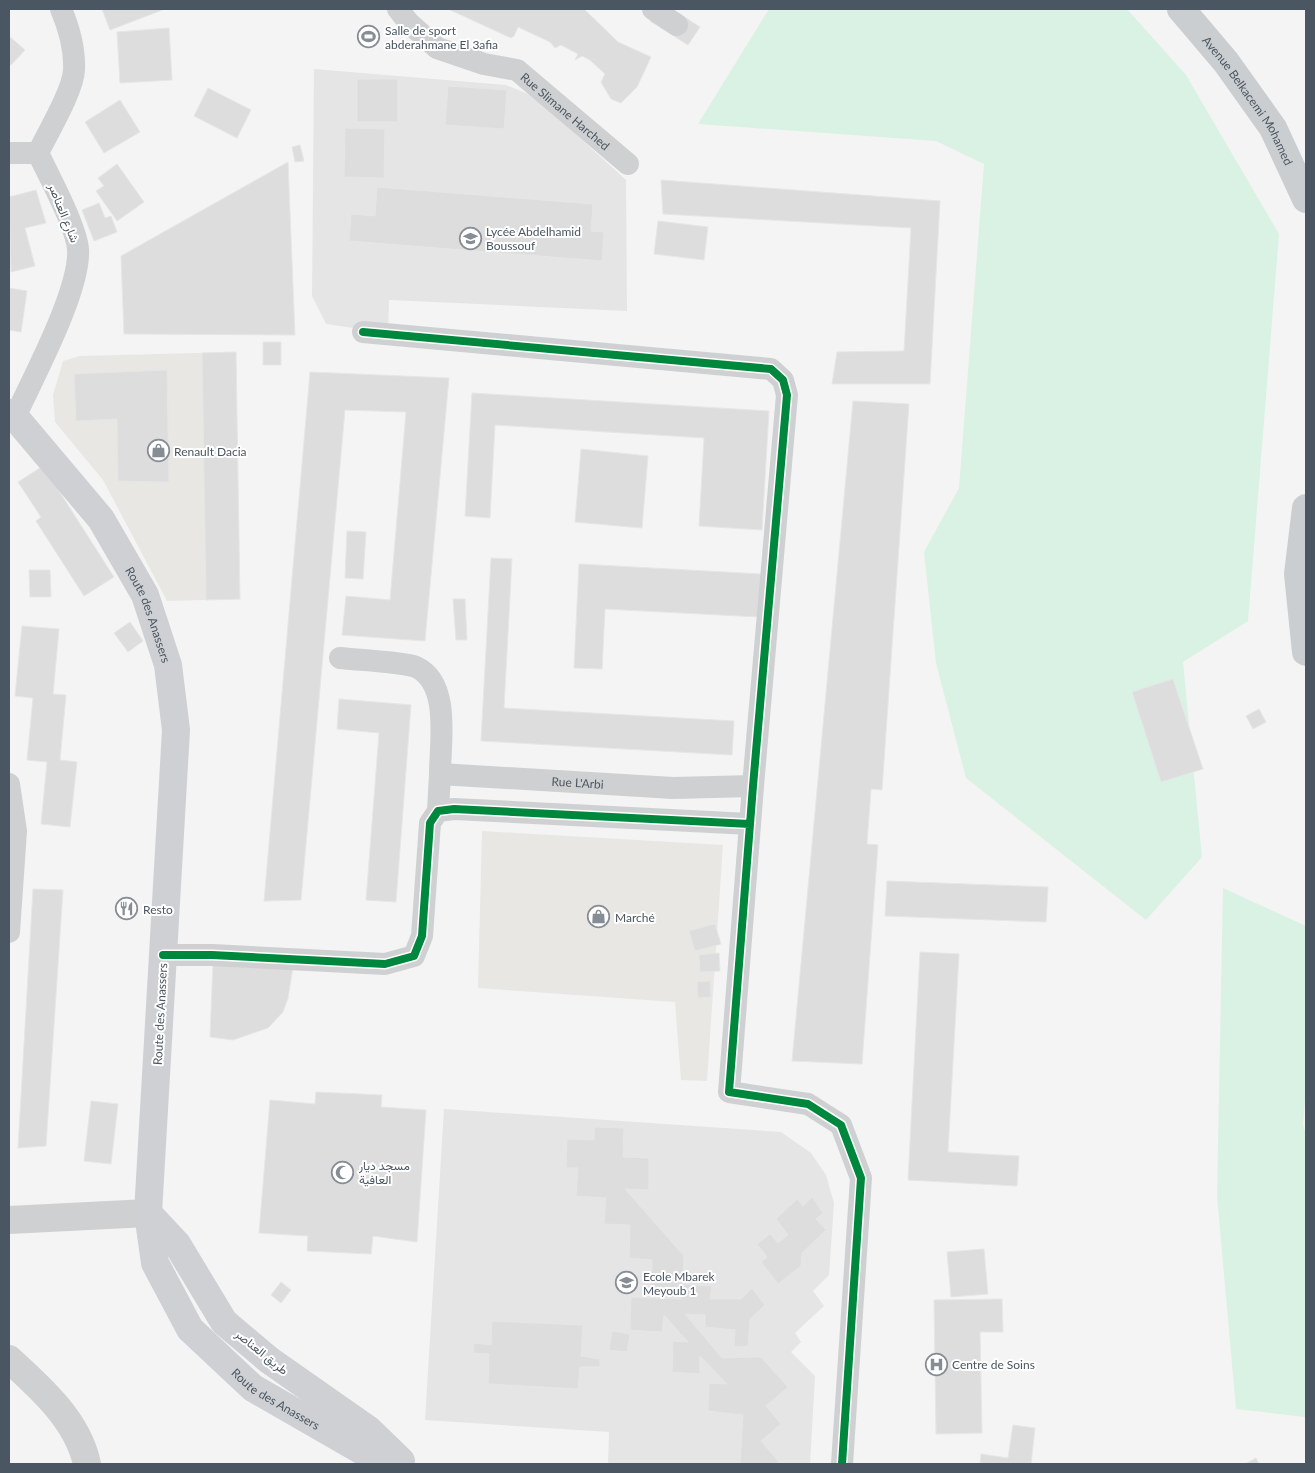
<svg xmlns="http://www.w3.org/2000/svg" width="1315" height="1473" font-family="Lato,Vazirmatn,sans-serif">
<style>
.commercial{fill:#e8e7e3}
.education{fill:#e6e5e6}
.green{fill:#d9f2e3}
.building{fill:#ddddde;stroke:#e5e6e7}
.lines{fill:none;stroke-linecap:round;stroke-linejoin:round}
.minor{stroke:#ced0d2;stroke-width:22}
.tertiary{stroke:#ced0d2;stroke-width:28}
.secondary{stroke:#ced0d4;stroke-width:28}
.primary{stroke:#caced1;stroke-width:28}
.cycleway-casing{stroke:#fff;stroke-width:11}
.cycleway{stroke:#00873e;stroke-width:8}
.labels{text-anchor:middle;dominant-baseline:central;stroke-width:4;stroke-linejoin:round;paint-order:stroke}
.poi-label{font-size:12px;fill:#4a5661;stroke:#fff;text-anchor:start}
.street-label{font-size:12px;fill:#4a5661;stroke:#fff}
</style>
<rect width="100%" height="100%" fill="#f4f4f4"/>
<path class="commercial" d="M236,352l4,247 -73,2 -64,-121 -48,-58 -2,-27 10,-34 17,-5z
M482,831l241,14 -16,236 -26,-1 -6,-78 -197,-14z"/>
<path class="education" d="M314,69l192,16 29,12 91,83 1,131 -238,-11 -1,33 -62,-9 -14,-28z
M444,1109l337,23 30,21 15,22 8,28 -5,72 -16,16 11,15 -29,27 6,9 -10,10 24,24 -5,88h-202l1,-32 -184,-12z"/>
<path class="green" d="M769,9h358l59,66 93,159 -31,387 -65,41 19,195 -56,63 -180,-142 -30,-115 -12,-111 35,-64 25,-324 -48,-23 -238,-17z
M1223,888l83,38v161l-3,38 3,9v283l-70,-8 -19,-213z"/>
<path class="building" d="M102,9h63l-55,21z
M448,9h136l34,33 33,15 -14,30 -16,16 -10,-4 -10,-17 4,-8 -15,-14 -8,-4 -7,4 3,-6 -17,-9 -6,3 -5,-6 -32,-15 -4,9 -3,2z
M658,9h14l28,18 -12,18 -38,-24z
M169,28l3,52 -52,3 -3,-51z
M9,36l16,14 -14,15 -2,-3z
M357,79h41v43h-41z
M448,86l59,4 -3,39 -59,-4z
M208,88l43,22 -14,28 -43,-22z
M120,100l20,32 -36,21 -19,-31z
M345,128l40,1 -1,49 -40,-1z
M300,145l4,16 -9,1 -3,-15z
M288,162l7,173 -171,-1 -3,-78z
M117,164l27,38 -27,19 -21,-30 8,-5 -6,-8z
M661,180l279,21 -10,183h-98l5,-32 67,-1 7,-123 -248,-14z
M377,187l216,17 -2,27 13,1 -2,29 -253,-20 2,-27 24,2z
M36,190l10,33 -21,5 10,38 -24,6 -2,-75z
M99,203l6,15 6,-2 6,16 -23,9 -12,-31z
M658,221l50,6 -4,33 -50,-6z
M9,288l18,3 -6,41 -12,-2z
M263,342h18v23h-18z
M236,352l4,247 -34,1 -4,-247z
M167,370l2,112 -51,-1 -1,-62 -41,2 -2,-47z
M310,372l139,6 -24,263 -83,-6 4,-39 44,4 16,-188 -61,-2 -44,490 -37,1z
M472,393l297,18 -7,119 -63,-4 5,-88 -209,-13 -5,93 -25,-2z
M853,401l56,3 -27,386 -11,-1 -4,55 11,1 -16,219 -70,-3z
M581,449l67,7 -6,72 -67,-6z
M43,466l71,111 -30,19 -48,-75 5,-4 -23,-35z
M347,531l19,1 -3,47 -18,-1z
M491,558l21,1 -8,149 230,13 -2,34 -251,-14z
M579,564l182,10 -2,43 -154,-8 -3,60 -28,-1z
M29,570h21l1,27h-21z
M453,599h12l2,41h-11z
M130,622l13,19 -15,11 -14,-19z
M22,626l37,3 -6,65 13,1 -6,65 17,2 -7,65 -29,-3 6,-62 -20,-2 6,-62 -18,-2z
M1173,679l30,90 -42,13 -29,-90z
M339,699l72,6 -15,197 -30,-2 13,-167 -42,-4z
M1259,709l7,13 -13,7 -7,-13z
M887,881l161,6 -2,35 -161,-6z
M33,889l30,1 -17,256 -28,2z
M715,924l6,20 -26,7 -6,-20z
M920,952l39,2 -11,198 71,4 -2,30 -109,-6z
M719,953l1,18 -20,1 -1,-17z
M213,962l80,5 -5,31 -5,14 -15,16 -35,12 -23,-3z
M710,981l1,16 -13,1 -1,-16z
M316,1092l66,3 -1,12 45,3 -9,132 -44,-6 -2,18 -64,-3 1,-15 -49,-3 11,-133 45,4z
M91,1101l27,3 -7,60 -27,-3z
M595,1127l29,1 -1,29 26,1v32l-24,-1 59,67 -1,28 29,2 -2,13h31l11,-11 13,17 -15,14 -2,27 -14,1 1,-17 -30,-3v-12l-20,-1 37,44 39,-1 27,30 -22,19 15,18 -20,17 18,21 -3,2h-36l3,-49 -35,-4 1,-28 18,1 -27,-28v18l-28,-2 1,-31 15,1 -24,-27 -2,17 -32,-2 1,-33 50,2 1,-11 -31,-1 1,-27 -23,-2 1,-33 -26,-1 2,-26 -30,-2 2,-28h-12l1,-29 27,1z
M812,1197l11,16 -7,6 10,11 -24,23 -1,13 -23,18 -17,-22 6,-5 -10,-13 13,-10 8,9 10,-8 -12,-16 21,-20 6,7z
M984,1249l4,45 -37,3 -4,-45z
M281,1282l10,8 -10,13 -10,-8z
M1002,1299l1,33h-23l2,101 -46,1 -2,-134z
M492,1321l91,4 -2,31 19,3v8h-20l-2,22 -90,-5 1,-30 -16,-1 1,-10 17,2z
M612,1331l18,3 -3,18 -18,-2z
M1013,1425l22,3 -4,36h-51l1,-10 27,4z
M1256,1458l3,6h-14z"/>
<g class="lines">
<g class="minor">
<path id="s1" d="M398,9l11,14 28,25 47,16 33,6 111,94"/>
<path d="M653,9l24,16"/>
<path d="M9,153h29"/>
<path d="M363,332l408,37 12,11 4,15 -34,391 -24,306 79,12 33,21 20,53 -19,286"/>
<path d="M15,417c18,-39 66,-128 63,-168 -2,-23 -29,-73 -40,-96 10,-21 35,-62 36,-83 1,-22 -5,-42 -13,-61"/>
<path d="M340,658c17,2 63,4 76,9 35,16 24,76 24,107"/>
<path d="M9,784l7,47 -7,101"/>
<path id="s2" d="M438,811l2,-37 233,14 80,-2"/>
<path d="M163,955h49l173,9 29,-8 8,-20 8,-113 8,-12 16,-2 296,15"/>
</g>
<path class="tertiary" d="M9,1220l139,-7
M9,1359c32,29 69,62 78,105"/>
<g class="secondary">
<path id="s3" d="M9,413l6,4 86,102 44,76 23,70 8,65 -28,483 7,50 35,66 63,59 132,76"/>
<path d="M148,1213l29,31 47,78 45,38 100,70 32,31"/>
</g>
<g class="primary">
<path id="s4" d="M1181,9l45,53 47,66 33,71"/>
<path d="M1306,508l-8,66 8,78"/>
</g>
<defs>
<path id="cycleway" d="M363,332l408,37 12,11 4,15 -34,391 -24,306 79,12 33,21 20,53 -19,286
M163,955h49l173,9 29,-8 8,-20 8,-113 8,-12 16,-2 296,15"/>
</defs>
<use href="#cycleway" class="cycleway-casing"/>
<use href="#cycleway" class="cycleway"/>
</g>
<defs>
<symbol id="stadium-ring" viewBox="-11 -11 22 22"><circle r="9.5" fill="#fff" stroke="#868d94" stroke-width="1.5"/><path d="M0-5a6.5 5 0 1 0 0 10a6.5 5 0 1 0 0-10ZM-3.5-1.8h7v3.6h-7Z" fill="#868d94"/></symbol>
<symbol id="school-ring" viewBox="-11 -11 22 22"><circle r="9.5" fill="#fff" stroke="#868d94" stroke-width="1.5"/><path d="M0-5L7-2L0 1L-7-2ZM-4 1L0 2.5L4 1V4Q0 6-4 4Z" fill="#868d94"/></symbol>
<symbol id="shop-ring" viewBox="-11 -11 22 22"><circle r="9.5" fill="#fff" stroke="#868d94" stroke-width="1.5"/><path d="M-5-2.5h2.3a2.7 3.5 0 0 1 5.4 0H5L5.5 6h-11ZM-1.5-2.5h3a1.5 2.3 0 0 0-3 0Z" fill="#868d94"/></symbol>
<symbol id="restaurant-ring" viewBox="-11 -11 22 22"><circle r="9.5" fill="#fff" stroke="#868d94" stroke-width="1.5"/><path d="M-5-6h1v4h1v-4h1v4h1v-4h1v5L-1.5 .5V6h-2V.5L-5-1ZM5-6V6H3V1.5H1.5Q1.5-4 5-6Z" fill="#868d94"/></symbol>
<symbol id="mosque-ring" viewBox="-11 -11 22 22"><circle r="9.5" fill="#fff" stroke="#868d94" stroke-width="1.5"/><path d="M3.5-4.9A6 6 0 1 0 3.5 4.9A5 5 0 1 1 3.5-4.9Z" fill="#868d94"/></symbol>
<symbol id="hospital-ring" viewBox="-11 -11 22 22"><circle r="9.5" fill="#fff" stroke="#868d94" stroke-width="1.5"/><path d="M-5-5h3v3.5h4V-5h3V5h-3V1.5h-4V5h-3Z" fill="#868d94"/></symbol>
</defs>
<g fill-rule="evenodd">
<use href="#stadium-ring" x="356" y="24" width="25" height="25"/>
<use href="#school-ring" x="458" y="226" width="25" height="25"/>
<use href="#shop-ring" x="146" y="438" width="25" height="25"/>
<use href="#restaurant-ring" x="114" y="896" width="25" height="25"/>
<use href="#shop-ring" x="586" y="904" width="25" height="25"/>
<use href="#mosque-ring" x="330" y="1160" width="25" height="25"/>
<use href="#school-ring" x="614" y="1270" width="25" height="25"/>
<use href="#hospital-ring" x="924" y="1352" width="25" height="25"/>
</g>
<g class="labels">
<g class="poi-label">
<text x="385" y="30">Salle de sport<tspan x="385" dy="14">abderahmane El 3afia</tspan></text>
<text x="486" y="231">Lycée Abdelhamid<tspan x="486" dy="14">Boussouf</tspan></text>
<text x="174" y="451">Renault Dacia</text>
<text x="143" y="909">Resto</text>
<text x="615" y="917">Marché</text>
<text x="359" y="1165">مسجد ديار<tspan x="359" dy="14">العافية</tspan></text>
<text x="643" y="1276">Ecole Mbarek<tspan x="643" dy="14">Meyoub 1</tspan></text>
<text x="952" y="1364">Centre de Soins</text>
</g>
<g class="street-label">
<text stroke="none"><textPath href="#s4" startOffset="114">Avenue Belkacemi Mohamed</textPath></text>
<text stroke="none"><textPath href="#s1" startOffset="202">Rue Slimane Harched</textPath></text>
<text transform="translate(64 213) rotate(68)">شارع العناصر</text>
<text stroke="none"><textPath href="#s3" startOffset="248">Route des Anassers</textPath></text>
<text stroke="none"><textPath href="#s2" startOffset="175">Rue L'Arbi</textPath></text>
<text transform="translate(160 1014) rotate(-87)">Route des Anassers</text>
<text transform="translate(262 1352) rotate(39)">طريق العناصر</text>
<text stroke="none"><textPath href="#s3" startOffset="1088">Route des Anassers</textPath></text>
</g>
</g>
<rect width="1315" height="1473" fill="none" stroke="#4a5661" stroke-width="20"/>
</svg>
